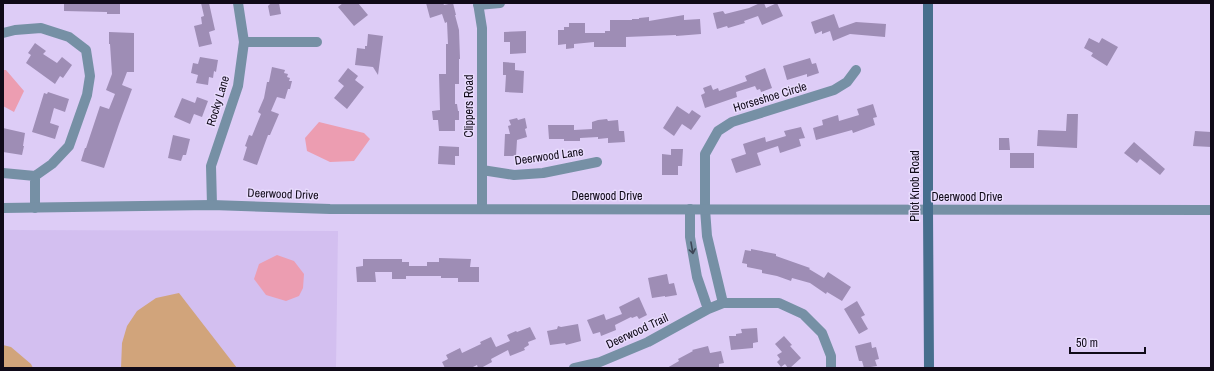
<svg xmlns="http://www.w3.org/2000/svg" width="1214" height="371" font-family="'Archivo Narrow',sans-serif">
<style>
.built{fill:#d3bff0}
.green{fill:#d1a47b}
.water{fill:#ec9db1}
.building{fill:#9e8db5}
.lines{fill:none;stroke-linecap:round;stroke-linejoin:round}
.minor{stroke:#7690a5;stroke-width:10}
.tertiary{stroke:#7690a5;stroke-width:10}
.secondary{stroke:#476e8d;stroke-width:10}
.oneway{stroke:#3e4657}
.labels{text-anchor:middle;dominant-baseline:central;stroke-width:3;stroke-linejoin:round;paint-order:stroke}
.street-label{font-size:12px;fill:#100a18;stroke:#e8dbfd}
</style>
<rect width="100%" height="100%" fill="#ddccf6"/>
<path class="built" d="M3,230l335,1 -2,137h-333z"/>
<path class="green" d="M179,293l58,75h-116l1,-25 5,-17 10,-15 19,-13z
M3,345l8,2 20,17 2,4h-30z"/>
<path class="water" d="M3,70h3l18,21 -10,21 -11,-6z
M319,122l45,11 6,6 -16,22 -24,1 -23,-11 -2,-13z
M277,255l17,6 10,13 -1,14 -4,8 -13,5 -20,-6 -12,-16 5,-15z"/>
<path class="building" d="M64,3h56v11h-13v-2l-43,-1z
M201,3h8l6,27 -6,2 3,12 -13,3 -5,-21 8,-2 -1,-7 3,-1z
M271,3h8l2,11 -11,2 -2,-10z
M343,3h15l10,12 -14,11 -16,-19z
M426,3h17l1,2 9,-2 3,12h-1l4,15 1,29h-1v25h-4v20h2l1,7h1v9h-4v11h-16l-1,-11h-5l-1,-9 8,-1 -1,-36h7v-30h2l-1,-22 -2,1 -3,-9 -12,4z
M760,3h4l2,5 11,-5 6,13 -21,9 -4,-9 -14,5 1,2 -17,5 -1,-2 -10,3 -4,-16 10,-2 2,3 24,-6z
M834,14l5,14 17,-6 30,2 -1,13 -35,-3 -17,7 -3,-10 -8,3v-3l-7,3 -4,-12z
M684,15v5l16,-1 1,15 -25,2v-1l-50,2v10h-32v-5l-20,2v4l-8,1v-5l-8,1v-15h6v-3h5v-4h16v10h20v-2h5v-11h22v-1h7v-1l10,-1v4z
M526,31v22l-16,1v-12h-6v-10z
M109,32l25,1v39h-7l-5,13 10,4 -13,35 -15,44 -23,-7 4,-13h1l14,-42 9,3 6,-15 -9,-4 6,-16 -2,-30h-1z
M368,34l15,2 -5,39 -5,-8 -18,-2 2,-17 8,1v-3h2z
M1089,38l10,5 3,-5 16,9 -11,19 -16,-10 2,-3 -9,-5z
M35,43l11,8 -3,3 14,9 5,-6 10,8 -9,13 -3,-2 -5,8 -29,-21 5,-8 -3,-2z
M200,57l18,3 -2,12 -2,-1 -1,7 -4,-1 -1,8 -12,-2 2,-8 -7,-2 2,-10 5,1z
M810,58l2,6 4,-1 3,10 -12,4v-3l-20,6 -4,-14z
M503,62l12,1v7l9,1 -1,22 -18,-1 1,-17h-3z
M272,67l13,3 -1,3 4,1 -1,3 3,1 -1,3h3l-2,8h-2l-3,10 -8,-2 -6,14 8,3 -9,21h-2l-11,30 -14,-5 4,-13 -2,-1 4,-11 3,1 9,-22 -3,-2 6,-14 3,-16h2z
M348,68l10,8 -3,4 9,7 -17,22 -13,-11 10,-12 -6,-5z
M765,68l7,20 -11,4 -1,-3 -3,1 -2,-4 -19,6 1,5 -32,11 -4,-13 4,-2 -2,-5 8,-3 2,5 5,-2 1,3 28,-10 -2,-5z
M48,92l21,7 -4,13 -11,-4 -4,15 9,3 -4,13 -23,-7 12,-39 3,1z
M197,97l11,4 -6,16 -8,-3 -4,10 -16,-7 8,-19 13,5z
M873,104l4,13 -4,1 2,7 -22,8 -1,-3 -36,10 -3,-12 10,-3 -1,-5 16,-5 1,6 20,-6 -2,-6z
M677,106l12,8 3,-4 9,6 -10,14 -9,-6 -8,12 -11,-8z
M1067,114h11l-1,34 -40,-2 1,-16 28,1z
M517,118l1,2 7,-2 2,10 -2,1 2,8 -10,3 -1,16h-12l1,-22h5l-2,-8 3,-1 -2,-5z
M607,119l1,2 10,-1 1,11h5l1,11 -17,1v-5l-10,1v-2l-18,1v3h-16v-2h-15l-1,-14h26v5l18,-1v-7l6,-2z
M801,127l4,11 -6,1 2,7 -21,7 -2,-7 -21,7 4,12 -25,8 -5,-14 15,-5 -3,-10 22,-7 1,5 20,-6 -2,-5z
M3,128l22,5 -2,13h1l-2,9 -19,-3z
M1195,131l16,1v15l-18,-1z
M173,135l17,4 -4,16h-3l-2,6 -13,-3z
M999,138h10l1,12h-11z
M1134,142l31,27 -5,6 -20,-16 -3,4 -13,-10z
M439,146l20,1v9h-4v9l-17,-1z
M671,149h12l-1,17h-4v9h-16v-21l9,1z
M1010,153h24v15h-24z
M751,249l25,5v2l34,12 -1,1 15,9 4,-6 23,15 -9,14 -15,-9 -1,2 -16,-11 -18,-5 -1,3 -14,-5 -15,-3v-3l-15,-3v-3l-5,-1 3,-13 6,1z
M439,258l32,1 -1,8h9v15h-21v-4h-17v-2h-35v3h-14v-7h-17l1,10h-19l-1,-15 7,-1v-7h39v3h7v4h18v-4h12z
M667,274l2,10 5,-1 3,12 -12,2v-1l-13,2 -4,-20z
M639,297l8,18 -8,4 -2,-3 -5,2 -1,-1 -16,8 1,5 -15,6 -1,-4 -7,2 -6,-14 17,-6 2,6 16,-6 -3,-7z
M857,301l8,14 -4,2 7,12 -9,5 -15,-25z
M578,324l3,17 -15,4 -1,-2 -15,2 -3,-14 10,-2 1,-3 3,1z
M530,327l6,12 -8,3 1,3 -5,3 1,2 -15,6 -2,-6 -17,9 1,3 -11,6h-3l-1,-3 -6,3h-26l-3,-6 6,-3 -2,-4 14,-7 2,5 19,-9 -1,-2 11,-5 5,10 14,-6 -3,-6 9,-4 1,1z
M757,328l1,14 -5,1v5l-22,2 -2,-14h7v-2l6,-1 -1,-4z
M784,336l8,9 -2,1 11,12 -11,10h-2l-3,-4 -4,3 -4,-5 3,-3 -3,-4 5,-3 -7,-8z
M871,342l1,6 4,-1 3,12 -4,1 2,6 -13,2 -2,-7h-3l-4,-15z
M708,346l2,7 11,-2 3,12 -5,1v4h-52l12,-7 -1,-2 15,-8 -1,-1z"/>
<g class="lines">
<path class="minor" d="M478,3l4,25v181
M478,5l22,-2
M3,33l12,-3 26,-2 28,9 17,13 4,26 -3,19 -18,51 -17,18 -17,12 -32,-3
M244,42h73
M482,170l32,5 29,-2 54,-11
M35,176v32
M212,205l-1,-39 27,-80 6,-44 -6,-39
M690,209v28l7,40 11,32
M723,303l-16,-67 -2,-27v-55l13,-23 14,-9 102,-32 13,-8 9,-12
M574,368l26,-6 48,-20 60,-33 15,-6h56l24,11 19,19 9,23v12"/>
<path class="tertiary" d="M3,208l209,-3 118,4 881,1"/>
<path class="secondary" d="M928,3v207l1,158"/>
</g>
<defs><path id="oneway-shaft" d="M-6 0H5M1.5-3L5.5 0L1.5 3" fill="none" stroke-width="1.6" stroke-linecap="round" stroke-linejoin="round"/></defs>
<use class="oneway" href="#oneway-shaft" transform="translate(692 248) rotate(80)"/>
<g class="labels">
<g class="street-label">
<text transform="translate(770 97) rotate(-17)">Horseshoe Circle</text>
<text transform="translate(218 101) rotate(-73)">Rocky Lane</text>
<text transform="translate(469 106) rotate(-90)">Clippers Road</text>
<text transform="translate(549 156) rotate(-8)">Deerwood Lane</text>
<text transform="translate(915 186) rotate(-90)">Pilot Knob Road</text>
<text transform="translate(283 194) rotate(2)">Deerwood Drive</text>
<text x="607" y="196">Deerwood Drive</text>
<text x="967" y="197">Deerwood Drive</text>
<text transform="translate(637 331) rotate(-25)">Deerwood Trail</text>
</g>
</g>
<rect width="1214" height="371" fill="none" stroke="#100a18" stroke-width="8"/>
<path d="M1070 347v6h75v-6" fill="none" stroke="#100a18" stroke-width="2"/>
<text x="1076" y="347" font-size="12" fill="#100a18" stroke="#e8dbfd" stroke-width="3" paint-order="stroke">50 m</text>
</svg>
